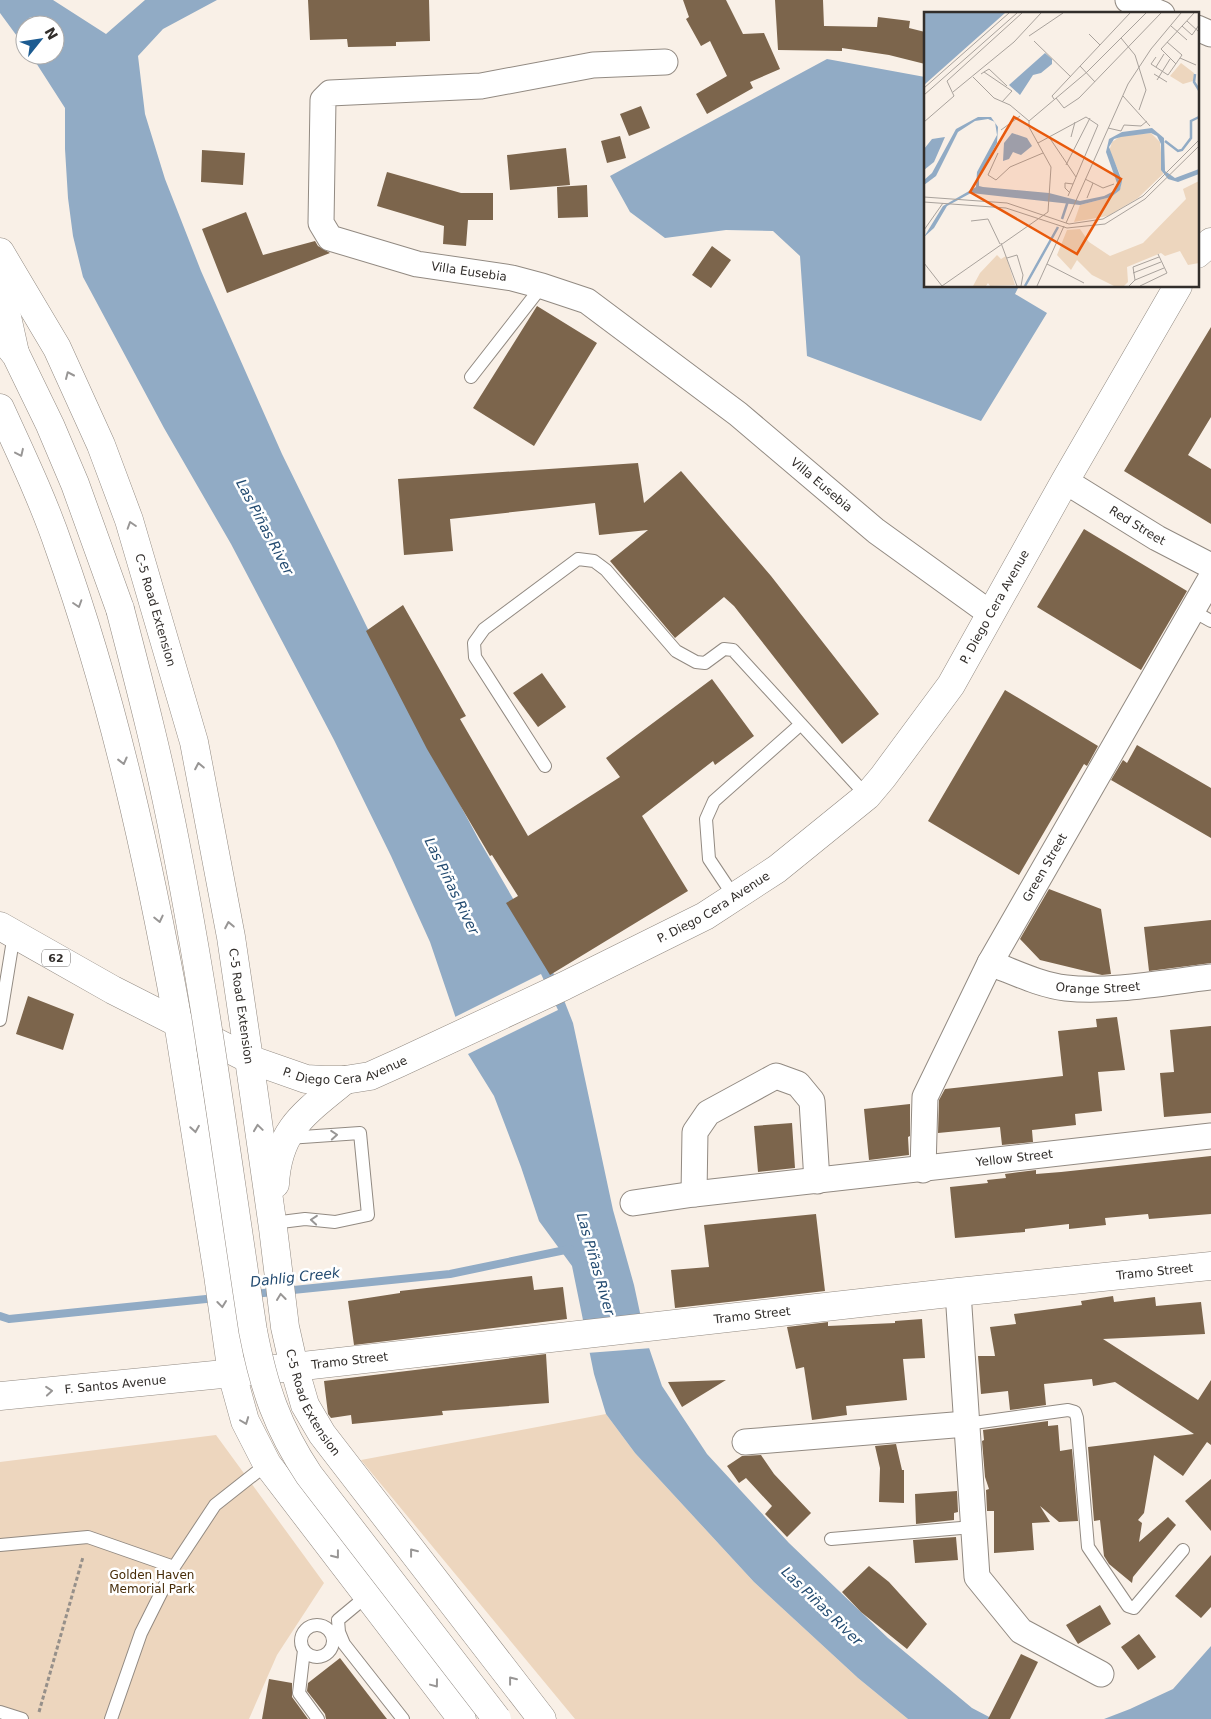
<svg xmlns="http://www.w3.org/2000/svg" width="1211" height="1719" font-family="'DejaVu Sans',sans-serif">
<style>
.green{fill:#edd6be}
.water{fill:#91abc5}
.pier{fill:#f9f0e7}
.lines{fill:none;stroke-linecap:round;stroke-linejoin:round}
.stream{stroke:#91abc5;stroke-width:8}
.building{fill:#7c654c}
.service-casing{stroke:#928a82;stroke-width:14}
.minor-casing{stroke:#928a82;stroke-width:27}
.tertiary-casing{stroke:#928a82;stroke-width:29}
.secondary-casing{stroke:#928a82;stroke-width:29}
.primary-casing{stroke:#928a82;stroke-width:29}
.path{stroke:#96908a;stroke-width:3;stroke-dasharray:4 2.5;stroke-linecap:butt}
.service{stroke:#fff;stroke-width:12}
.minor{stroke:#fff;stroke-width:25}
.tertiary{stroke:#fff;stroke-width:28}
.secondary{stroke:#fff;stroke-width:28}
.primary{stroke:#fff;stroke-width:28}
.secondary-bridge-casing{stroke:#928a82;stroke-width:29;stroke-linecap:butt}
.secondary-bridge{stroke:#fff;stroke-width:28}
.oneway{stroke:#989695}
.labels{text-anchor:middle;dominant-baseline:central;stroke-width:5;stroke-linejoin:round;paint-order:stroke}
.shield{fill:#fff;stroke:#706d6b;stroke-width:1}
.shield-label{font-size:11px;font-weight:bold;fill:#322e2b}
.street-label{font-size:12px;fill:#322e2b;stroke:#fff}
.park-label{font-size:12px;fill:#472c08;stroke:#fff}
.water-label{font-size:14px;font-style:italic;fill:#224a70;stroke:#fff}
.inset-river{fill:none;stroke:#91abc5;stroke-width:2.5}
.inset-road{fill:none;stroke:#a9a29c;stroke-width:1}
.view{fill:#e8590c;fill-opacity:0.15;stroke:#e8590c;stroke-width:2.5}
.inset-edge{fill:none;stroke:#322e2b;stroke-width:2.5}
</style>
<rect width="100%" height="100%" fill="#f9f0e7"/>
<path class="green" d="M606,1414l29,39 119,129 104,96 50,41h-333l-214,-259z
M216,1435l108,148 -47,72 -28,64h-249v-257z"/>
<path class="water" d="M0,0h53l53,34 39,-34h72l-54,29 -25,27 7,58 20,65 36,92 81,183 109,222 88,164 68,117 26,66 40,187 21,75 11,51 17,50 45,68 82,89 99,95 84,70 21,11h-85l-50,-41 -104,-96 -119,-129 -29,-39 -12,-40 -22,-108 -33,-45 -18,-54 -27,-71 -26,-42 -38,-112 -39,-86 -57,-116 -103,-196 -67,-116 -81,-151 -10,-41 -5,-38 -3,-49v-41l-34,-53h24v-30h-30v22l-25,-34z
M827,59l98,18v209h94l-4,8 32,19 -66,108 -174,-65 -7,-100 -27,-25 -47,-1 -61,8 -35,-26 -20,-36z
M1211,1646v73h-107l26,-10 43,-20z"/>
<path class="pier" d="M541,974l17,36 -92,45 -13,-37z
M582,1324l65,12 5,12 -65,5z"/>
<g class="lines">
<path class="stream" d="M253,1294l197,-20 120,-25
M0,1316l9,3 207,-21"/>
</g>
<path class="building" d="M308,0h121l1,41 -34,1v4l-48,1 -1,-8 -37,1z
M683,0h43l17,34 21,-1 16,36 -30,13 3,6 -46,26 -11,-20 31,-18 -17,-35 -9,5 -15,-27 3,-2z
M775,0h48l1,26 53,1 1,-10 32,4 -1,7 16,4v32l-36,-9 -47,-7v3l-64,-1z
M641,106l9,22 -21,8 -9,-22z
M620,136l6,22 -19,5 -6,-22z
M566,148l4,37 -60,5 -3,-35z
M202,150l43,3 -2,32 -42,-3z
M387,172l74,21h32v27h-25l-2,26 -23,-2 1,-18 -67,-20z
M587,185l1,32 -30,1 -1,-31z
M246,212l17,43 52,-14 3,5 12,7 -103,40 -25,-64z
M712,246l19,14 -20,28 -19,-13z
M537,306l60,37 -63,103 -61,-38z
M1211,327v90l-23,38 23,14v55l-87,-53z
M638,463l6,40 37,-32 90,105 108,138 -37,30 -108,-138 -10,-9 -49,41 -65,-77 38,-31 -49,5 -4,-32 -145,16 3,32 -49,4 -6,-76z
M1084,529l103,62 -46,79 -104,-63z
M403,605l63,111 -6,3 68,117 92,-59 -14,-19 106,-79 42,57 -39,29 -2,-4 -71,55 46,75 -138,84 -44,-72 12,-7 -26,-41 -2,1 -63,-107 -61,-118z
M542,673l24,34 -28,20 -25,-34z
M1005,690l93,56 -11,20 -3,-2 -65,111 -91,-54z
M1137,745l74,43v50l-100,-58 12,-20 4,3z
M1049,889l52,20 10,65 -9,1 -62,-15 -20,-21z
M1211,920v43l-62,8 -5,-44z
M28,996l46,18 -11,36 -47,-16z
M1117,1017l8,53 -27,2 4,39 -27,3 1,11 -44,5 1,12 -31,3 -2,-18 -62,6 1,-33 6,-11 118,-13 -5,-45 39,-4 -1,-8z
M1211,1026v87l-47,4 -4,-44 14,-1 -4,-42z
M910,1104v32l-2,1 1,18 -40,5 -5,-51z
M792,1123l3,45 -37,4 -4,-46z
M1211,1156v58l-62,5 -1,-5 -43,4 1,7 -37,4v-5l-44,5v3l-70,6 -5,-51 38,-4 -1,-3 19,-2 -1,-4 31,-4v4l25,-2z
M816,1214l9,77 -150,17 -4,-38 38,-3 -5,-42z
M532,1276l2,14 29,-3 4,32 -213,26 -6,-44 52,-8v-2z
M1113,1296l1,6 41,-5 1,9 45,-4 4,32 -102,5 95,61 13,-20v65l-4,-3 -24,34 -29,-21 -10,58 -6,7 4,3 -3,19 29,-25 8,8 -43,52 -1,6 -23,-19 -5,-8 -4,-36 -6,1 -6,-74 106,-13 -79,-52 -22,4 -1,-7 -48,5 2,21 -36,5 -2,-19 -27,3 -3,-38h17l-5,-29 26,-3 -2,-10 68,-9 -1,-4z
M922,1319l3,39 -22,1 4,41 -61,6 1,9 -35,5 -8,-53 -8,2 -9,-42 41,-5v4l67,-3v-2z
M546,1354l3,49 -107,8 1,4 -91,9 -1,-9 -20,3 -3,-4 -4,-33z
M726,1380l-44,27 -14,-25z
M1048,1421v5l10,-1 2,26 12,-2 6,72 -19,1 -19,-16 10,16 -18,1 2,27 -40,3v-42h-7l-1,-21 3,-1 -4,-12 -3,-36 2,-1 -1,-10z
M896,1444l6,26h2v33l-25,-1 1,-34 -5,-22z
M761,1455l13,19 37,39 -24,24 -22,-23 7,-8 -26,-28 -7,5 -12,-17 15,-10z
M1211,1479v52l-26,-30z
M957,1491l1,21 -4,1v7l-38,4 -1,-30z
M956,1537l2,23 -43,3 -2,-23z
M1211,1555v52l-10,11 -26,-22z
M869,1566l20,16 38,42 -20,25 -46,-37 -19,-20z
M1100,1605l11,19 -33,20 -12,-19z
M1139,1634l17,23 -18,13 -17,-23z
M1021,1654l17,8 -28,57h-22z
M340,1658l47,61h-61l-1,-5 -18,-23 1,-8z
M269,1679l23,4v14l16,22h-46z"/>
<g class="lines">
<defs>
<path id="service" d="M471,377l71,-91
M1193,611l18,10
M545,766l-70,-109 -1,-14 10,-14 94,-70 16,2 12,9 70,81 20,11 9,1 19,-14 9,1 134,146
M735,898l-26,-39 -3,-40 8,-18 87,-77
M0,1020l14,-86
M273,1223l32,-4 30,3 33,-7 -8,-82 -72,5
M966,1424l102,-14 7,2 2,6 11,129 40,59 6,2 49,-58
M831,1539l142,-12
M0,1545l88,-8 86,30
M368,1595l-30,25 1,12 5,12 59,75
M301 1641a16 16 0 1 1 32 0a16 16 0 1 1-32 0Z
M304,1650l-5,43 19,26
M0,1712l22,7
M111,1719l30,-86 33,-66 41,-62 52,-41"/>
<g id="minor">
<path d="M1128,0l34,14"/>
<path d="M1197,28l14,6"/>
<path id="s1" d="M665,62l-72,3 -112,21 -151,7 -7,7 -2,123 9,15 87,26 95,14 30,8 45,15 151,113 138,117 115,83"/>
<path id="s2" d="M1065,481l92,57 54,28"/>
<path id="s3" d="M990,963c24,9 50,22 76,25 44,5 101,-6 145,-11"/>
<path id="s4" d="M923,1170l2,-73 65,-134 221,-385"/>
<path d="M694,1194l1,-62 13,-19 68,-37 22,8 14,17 5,80"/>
<path id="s5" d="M633,1203l61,-9 517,-58"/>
<path d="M958,1292l19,285 44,54 80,43"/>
<path d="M745,1442l221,-18"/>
</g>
<g id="tertiary">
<path id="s6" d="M294,1367l664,-75 253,-26"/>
</g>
<g id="secondary">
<path id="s7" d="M0,252l57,96 44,97 28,75 65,222 37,195 18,122 57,20 18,1h21l25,-4 29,-13 165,-77 141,-70 72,-47 90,-73 16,-19 68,-92 114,-204 113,-195"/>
<path d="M1197,254l14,-12"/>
<path d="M0,285l15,68"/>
<path d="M0,335l16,20 34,70 25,59 45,125"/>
<path d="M0,408c21,46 43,92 59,139 55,154 90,315 119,475"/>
<path id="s8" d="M0,1396l294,-29"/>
</g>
<g id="primary">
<path id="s9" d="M0,926l113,64 136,69 24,169 12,99 9,40 11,38 17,29 220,285"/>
<path d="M178,1022l40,253 14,99 13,47 22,43 195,255"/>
<path d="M275,1184c3,-55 30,-71 70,-104"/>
</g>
</defs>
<use href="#service" class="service-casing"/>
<use href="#minor" class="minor-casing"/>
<use href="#tertiary" class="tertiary-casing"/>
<use href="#secondary" class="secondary-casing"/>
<use href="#primary" class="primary-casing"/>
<path class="path" d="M39,1712l44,-155"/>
<use href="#service" class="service"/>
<use href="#minor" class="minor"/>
<use href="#tertiary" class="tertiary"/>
<use href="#secondary" class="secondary"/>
<use href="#primary" class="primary"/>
<defs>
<path id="secondary-bridge" d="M120,609c20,77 40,154 55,232 32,162 53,327 78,490 11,57 24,96 56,144l188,244"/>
</defs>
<use href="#secondary-bridge" class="secondary-bridge-casing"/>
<use href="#secondary-bridge" class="secondary-bridge"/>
</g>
<defs><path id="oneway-chevron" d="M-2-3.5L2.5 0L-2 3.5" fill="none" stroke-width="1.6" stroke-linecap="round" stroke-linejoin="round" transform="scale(1.25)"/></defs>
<g class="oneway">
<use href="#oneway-chevron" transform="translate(69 375) rotate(-114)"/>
<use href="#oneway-chevron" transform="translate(20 453) rotate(65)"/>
<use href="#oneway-chevron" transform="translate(131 525) rotate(-108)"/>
<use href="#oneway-chevron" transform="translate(78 604) rotate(72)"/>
<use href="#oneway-chevron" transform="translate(123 761) rotate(76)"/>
<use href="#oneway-chevron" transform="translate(199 766) rotate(-101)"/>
<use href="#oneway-chevron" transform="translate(159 919) rotate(77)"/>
<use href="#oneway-chevron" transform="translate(229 925) rotate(-101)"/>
<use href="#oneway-chevron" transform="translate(258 1128) rotate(-98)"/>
<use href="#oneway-chevron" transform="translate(195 1129) rotate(81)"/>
<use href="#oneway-chevron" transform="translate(334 1135) rotate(-4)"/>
<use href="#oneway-chevron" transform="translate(314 1220) rotate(-175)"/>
<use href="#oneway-chevron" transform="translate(281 1297) rotate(-97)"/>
<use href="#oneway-chevron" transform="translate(222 1304) rotate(83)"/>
<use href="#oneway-chevron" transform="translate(49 1391) rotate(-5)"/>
<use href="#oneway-chevron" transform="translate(245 1421) rotate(69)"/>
<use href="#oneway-chevron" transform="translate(413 1552) rotate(-128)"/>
<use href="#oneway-chevron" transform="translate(336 1555) rotate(52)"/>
<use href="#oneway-chevron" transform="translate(512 1680) rotate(-128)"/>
<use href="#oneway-chevron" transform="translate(435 1684) rotate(53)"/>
</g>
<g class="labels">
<rect class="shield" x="42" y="949.5" width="28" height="17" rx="4"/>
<g class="shield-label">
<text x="56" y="958">62</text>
</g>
<g class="street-label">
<text stroke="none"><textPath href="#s1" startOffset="631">Villa Eusebia</textPath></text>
<text stroke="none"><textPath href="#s1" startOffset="1051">Villa Eusebia</textPath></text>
<text stroke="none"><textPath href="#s2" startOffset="85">Red Street</textPath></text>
<text stroke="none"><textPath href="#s7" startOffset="1778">P. Diego Cera Avenue</textPath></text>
<text stroke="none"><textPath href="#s7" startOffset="392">C-5 Road Extension</textPath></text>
<text stroke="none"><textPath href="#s4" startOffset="332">Green Street</textPath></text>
<text stroke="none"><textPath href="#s7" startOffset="1359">P. Diego Cera Avenue</textPath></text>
<text stroke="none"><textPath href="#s3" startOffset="112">Orange Street</textPath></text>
<text transform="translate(241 1006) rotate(82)">C-5 Road Extension</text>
<text stroke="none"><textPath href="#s7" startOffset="952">P. Diego Cera Avenue</textPath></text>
<text stroke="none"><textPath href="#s5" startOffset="384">Yellow Street</textPath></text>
<text stroke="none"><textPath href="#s6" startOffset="866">Tramo Street</textPath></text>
<text stroke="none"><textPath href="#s6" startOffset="461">Tramo Street</textPath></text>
<text stroke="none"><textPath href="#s6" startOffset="56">Tramo Street</textPath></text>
<text stroke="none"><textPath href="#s8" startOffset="116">F. Santos Avenue</textPath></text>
<text stroke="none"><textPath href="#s9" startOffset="634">C-5 Road Extension</textPath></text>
</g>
<g class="park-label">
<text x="152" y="1575">Golden Haven<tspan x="152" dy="14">Memorial Park</tspan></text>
</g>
<g class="water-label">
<text transform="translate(265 527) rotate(62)">Las Piñas River</text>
<text transform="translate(452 886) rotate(64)">Las Piñas River</text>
<text transform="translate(596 1264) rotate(74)">Las Piñas River</text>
<text transform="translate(295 1277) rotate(-6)">Dahlig Creek</text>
<text transform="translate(822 1606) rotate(44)">Las Piñas River</text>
</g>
</g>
<g transform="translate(924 12)">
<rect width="275" height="275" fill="#f9f0e7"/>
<path d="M257,51l13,10 -1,8 -10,3 -13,-8zM227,121l9,9 3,32 -25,24 -30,18 -34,6 6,-17 31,-8 10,-10 -1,-13 -11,-23 3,-9 9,-6zM275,169v82l-11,2 -8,-14 -15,5 -4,-3 -34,14 1,15 -4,4h-10l-22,-11 -15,-15 -6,10 -14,-15 10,-25 13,-1 9,13 21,14 33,-13 43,-44 -3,-10zM73,243l4,4 5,-3 9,29 -25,1 -2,-3 -2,3h-13l7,-13z" fill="#edd6be"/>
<path d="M0,1h81l-81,72zM121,41l7,6v5l-11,9 -8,2 -13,20 -11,-10zM54,105h13l7,10 -1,16 -18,33v10l4,1 66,6 31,8 24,-5 10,-5 3,-8 -11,-31 3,-13 13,-7 30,-4 12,10 1,33 10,7 24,-9v5l-21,8 -10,-3 -7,-9v-26l-4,-8 -6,-3 -30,4 -7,2 -5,8 13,34 -2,9 -9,7 -31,8 -109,-12 -24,13 -13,22 -10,9 19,-31 33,-19 1,-15 20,-37 -2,-13 -7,-3 -13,2 -17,11 -22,44 -12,9v-5l8,-7 24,-44zM88,121l15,5 5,8 -11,9 -8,-3 -4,7 -6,2 1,-18zM21,125l-11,25 -10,8v-21l8,-10z" fill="#91abc5"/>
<path class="inset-river" d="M271,62l-1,8 5,8M241,129l13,10 4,-1 9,-12v-17l8,-4M138,207l6,-18M101,274l33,-59"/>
<path class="inset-road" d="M263,9l12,11M247,14l16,14M258,14l10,9 7,-10M165,22l11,11M105,24l34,-23M197,26l14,17 11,35 -7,20M110,29l37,36M232,45l-5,7 17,11 14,-20 -15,-13M256,46l16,7M252,52l-15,-15 33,-36M156,54l15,16M232,55l8,-13M60,60l5,-3 18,17M57,62l3,-2 28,19 -10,11M230,62l13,8M49,65l21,21 16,7 19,16M233,68l13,-21M0,76l85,-75M29,80l61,-50 27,-29M0,83l93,-82M199,84l27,30M132,86l8,10 15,-10 82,-85M130,87l-2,-3 78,-83M0,110l30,-26 -7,-15 75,-68M184,116l13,3 3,-6 17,1 6,-5M77,118l19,-14M125,125l27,40M147,125l4,-15M114,131l48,-26 12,8 -30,71M74,141l-10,22 8,5 14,-13 33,-14M142,153l24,-47M161,167l18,9 11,-4M145,180l-4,-4v-5l8,1M0,185l83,6 62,21 34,-5 40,-23 56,-56M163,186l6,-15M0,190l82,6 61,20 38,-4 40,-25 54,-53M47,209l17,-2 12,25M142,211l62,-139 23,-35 30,-36M0,218l19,-27M77,231l16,43M83,246l10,-3 6,20 -2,11M0,251l18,23M123,252l37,19M209,261l28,-11M211,268l-2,-13 26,-10M18,274l106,-74 3,-45 -22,-40v-6l58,-49 59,-59M113,274l27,-60M205,274l6,-6 29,-12M216,274l27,-13 -9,-19"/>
<path class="view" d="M90,105l107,62 -44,75 -107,-62z"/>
<rect width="275" height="275" class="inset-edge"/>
</g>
<g transform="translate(40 40) rotate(60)"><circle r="24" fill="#ffffff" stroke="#adabaa"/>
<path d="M0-4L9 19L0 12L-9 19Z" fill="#1c5b91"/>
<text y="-8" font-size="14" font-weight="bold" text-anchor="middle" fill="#322e2b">N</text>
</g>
</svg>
